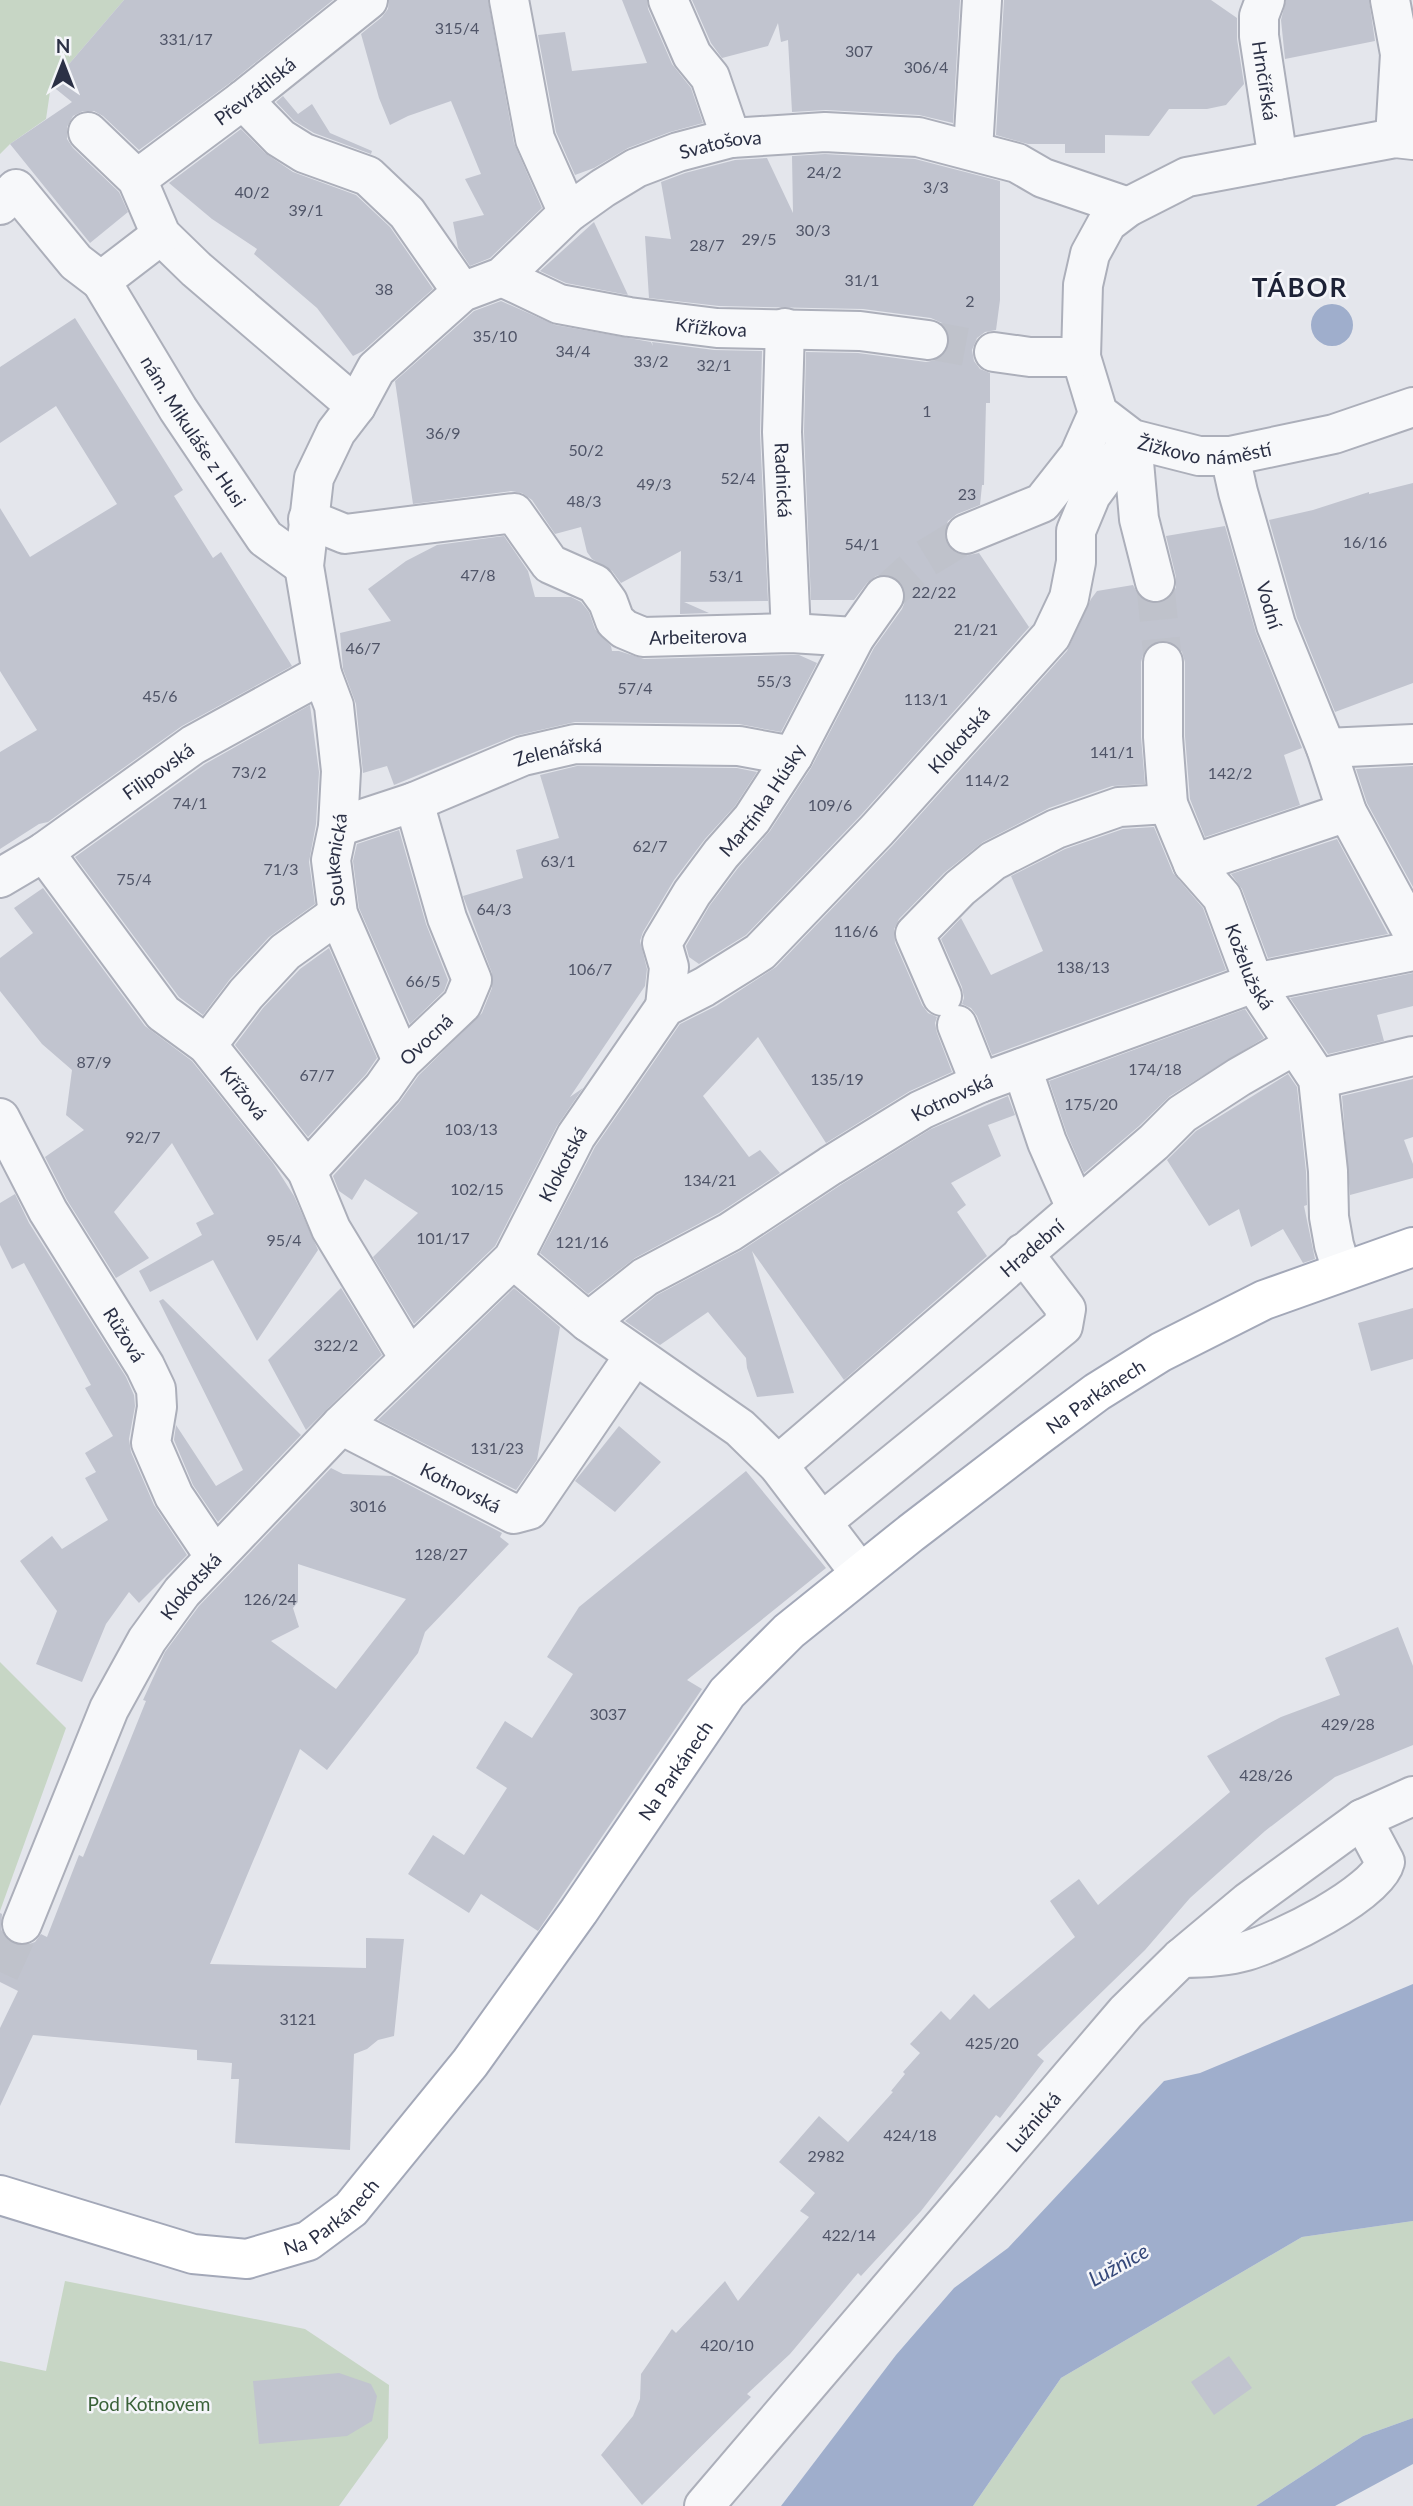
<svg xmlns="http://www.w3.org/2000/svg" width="1413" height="2506" font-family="Lato,sans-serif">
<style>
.green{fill:#c7d6c5}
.water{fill:#9faecc}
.building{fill:#c1c4cf;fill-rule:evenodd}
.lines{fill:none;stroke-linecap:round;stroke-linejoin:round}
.minor-tunnel{stroke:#bfc2cb;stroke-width:38;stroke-dasharray:38 19;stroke-linecap:butt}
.minor-casing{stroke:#acafba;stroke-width:42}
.major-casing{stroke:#a3a8b8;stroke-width:42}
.minor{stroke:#f7f8fa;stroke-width:38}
.major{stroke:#fff;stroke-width:38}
.labels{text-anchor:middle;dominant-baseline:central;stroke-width:5;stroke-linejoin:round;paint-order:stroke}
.number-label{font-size:16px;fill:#505568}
.street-label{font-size:19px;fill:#2b3045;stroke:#f4f5f9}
.park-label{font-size:19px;fill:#396138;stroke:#f4f5f9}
.water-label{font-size:21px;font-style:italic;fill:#354879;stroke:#f4f5f9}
.district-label{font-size:26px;font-weight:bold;letter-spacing:2px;fill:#1d2236;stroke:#f4f5f9}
</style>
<rect width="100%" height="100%" fill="#e4e6ec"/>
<path class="green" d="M0,0h124l-73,85 -5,34 -36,25 -10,10z
M0,1662l66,66 -66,183z
M1413,2221v197l-50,18 -107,70h-283l88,-128 241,-141z
M65,2281l240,48 84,56 -1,53 -49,68h-339v-145l46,10z"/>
<path class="water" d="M1311 325a21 21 0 1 1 42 0a21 21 0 1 1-42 0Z
M1413,1984v237l-111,16 -241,141 -88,128h-192l115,-151 58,-67 54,-40 156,-167 36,-8z
M1413,2418v46l-78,42h-79l107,-70z"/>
<path class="building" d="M124,0h209l-103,83 -91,67 -36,-34 -9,-5h-11l-10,5 -6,11v12l6,9 46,44 9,20 -38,31 -80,-99 62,-42 -21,-17z
M389,0h99l26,143 28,65 -52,50 -20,8 -12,-18 -5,-26 31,-7 -19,-36 16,-5 -30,-73 -43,15 -18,9 -11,-27 -18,-64 21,-17 6,-8z
M622,0h25l1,9 24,55 19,24 12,35 -33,9 -42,16 -34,20 -19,7 -19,-43 -18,-97 27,-3 7,39 75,-8z
M692,0h268l-7,123 -34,-8 -93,-5 -34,2 -4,-72 -7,2 -3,-19 -10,23 -46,12 -11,-15z
M1004,0h207l26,18v21l7,45 -18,21 -19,4h-38l-20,27 -44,-1v18h-40v-9h-37l-32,-9z
M1286,0h83l6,41 -90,18 -4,-39z
M283,96l15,18 14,-10 18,29 42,18 -1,3 -57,-21 -20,-12 -18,-19z
M241,129l24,24 28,19 63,23 34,32 43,62 -70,62 -10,5 -36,-48 -63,-54 3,-5 -45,-30 -43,-36z
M825,154l90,5 85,22v119l-4,30 -11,2 -8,6 -5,12 2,11 6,8 10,4v30h-4l-2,82h-2l-2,20 -23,9 -9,7 -4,11 2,11 7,9 11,4 15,-3 50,74 3,-3 -171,191 -115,120 -47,29 -10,-7 -3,-11 24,-41 28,-37 32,-37 41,-63 63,-120 28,-39 4,-10 -2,-13 -8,-8 -11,-4 -9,2 -9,7 -13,17h-43l-7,-168 2,-80 52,1 68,9 10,-2 9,-6 5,-12 -2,-10 -6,-9 -11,-5 -68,-9 -144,-3 -70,-8 -4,-62 26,3 -10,-57 24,-9 50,-13 32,-2 26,55 -1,-57z
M594,222l34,73 -62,-12 -26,-12z
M501,301l54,24 96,17 2,4 -1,-4 62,8 48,1 -2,82 8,168 -84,1 25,11 -29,1 1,-63 -60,32 -9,-12 -20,-12 -5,-7 -6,-25 -26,7 -23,-34 -10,-7 -11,-2 -98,13 -18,-123 79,-70z
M75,318l108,172 -9,6 39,62 8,-6 71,114 -110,60 -134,96 -9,2 -39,25v-97l37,-22 -37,-59v-163l30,49 87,-53 -61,-98 -56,37v-76z
M1413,483v200l-78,29 -38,-94 -28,-98 44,-10 56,-18v2z
M1225,526l31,107 46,115 -18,7 16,50 -95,32 -15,-38 -5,-63v-74l-3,-10 -9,-9 -11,-3 -10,3 -8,9 -3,10v75l4,47 -33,2 -63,22 -66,34 -39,31 -45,46 -5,10 1,14 27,62 6,8 9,4 -2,6 2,10 15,39 -42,19 -84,52 -68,-106 -55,59 46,61 11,-7 20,23 -61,40 -84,45 -47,36 -48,-41 55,-106 85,-123 36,-18 60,-39 117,-122 174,-194 24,-52 6,-8 36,-6 7,13 10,5h11l10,-6 5,-10v-10l-10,-41z
M504,536l24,35 7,26h36l10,5 8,10 6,17 16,17 1,5h7l25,8 147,-4h8l18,8 -36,69 -42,-8 -164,-2 -61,14 -120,49 -7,-19 -24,7 -7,-69 -13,-35 -3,-36 51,-12 -23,-32 38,-28 31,-16z
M310,705l9,67 -3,52 -7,38 6,42 -46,33 -39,42 -27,36 -24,-18 -104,-140 130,-93z
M577,766l160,2 20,4 -22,34 -30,33 -31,41 -31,52 -3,9 7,28 -2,17 -75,111 13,-9 -26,38 -62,120 -81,78 -41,-67 45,-44 -53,-34 -13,21 -13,-9 -6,-15 66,-73 20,-28 63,-62 10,-25v-15l-29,-77 60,-18 -7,-28 43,-12 -19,-63z
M1413,766v121l-46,-84 -11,-34z
M1154,827l19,46 30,35 23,62 -234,85 -15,-39 -6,-8 -9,-4 2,-6 -2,-11 -21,-48 20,-21 30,57 52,-24 -32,-75 54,-27 58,-20z
M399,830l27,94 22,56 -4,11 -34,33 -51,-116 -6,-47 4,-17z
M1337,839l51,95 -120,24 -26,-69 -11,-15z
M43,888l102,138 47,35 81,102 21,33 24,54 -61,91 -44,-81 -63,32 -11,-21 63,-36 -6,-12 18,-9 -42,-71 -58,69 35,46 -33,20 -49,-78 -22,-43 39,-27 -18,-15 6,-45 -30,-26 -42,-53v-33l33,-25 -19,-25z
M329,948l48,110 -11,16 -58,63 -73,-92 28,-37 37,-39z
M1413,973v33l-36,9 7,26 -56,13 -38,-56z
M1245,1009l19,29 -94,58 -31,30 -55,47 -17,-39 -18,-53z
M1288,1074l9,13 9,85 1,33 -3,1 11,53 -12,4 -20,-34 -32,18 -12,-38 -30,17 -42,-66 29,-29z
M1413,1079v58l-9,3 9,24v14l-63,17 -8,-99z
M1008,1096l7,19 -27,10 13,31 -50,27 15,22 -9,7 30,44 -143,124 -92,-129 42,142 -37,4 -10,-29 -1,-10 -38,-46 -48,33 -35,-24 32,-26 85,-45 100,-66 89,-55z
M15,1194l14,29 97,154 8,18 1,11 -6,33 2,13 23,53 33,50 -48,48 -10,-11 -23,32 -24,58 -46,-18 21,-53 -37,-50 32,-25 10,13 46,-29 -23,-42 11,-6 -11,-19 28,-17 -28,-48 6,-3 -67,-122 -12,6 -12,-24v-42z
M341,1288l41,67 -76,75 -38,-70z
M514,1288l46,39 -23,133 -21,30 -138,-70z
M163,1299l138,136 -83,87 -25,-37 -19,-45 2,-15 40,61 27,-16 -84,-169z
M1413,1308v51l-42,12 -13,-48z
M619,1426l42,36 -46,50 -40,-31z
M331,1468l12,6 49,2 110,57 -2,4 9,7 -84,88 -7,21 -91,117 -27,-21 -90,215 156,4v-30l38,1 -10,97 -16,4 -11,9 -13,5 -4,96 -115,-7 4,-64h-8l1,-16 -35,-3v-10l-164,-15 -33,71v-78l18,-37 -18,-9v-69l2,1 -1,14 3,9 9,7 13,1 9,-3 6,-8 6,3 32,-82 4,2 63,-156 -3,-1 22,-48 34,-46zM298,1564l108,35 -70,90 -65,-48 28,-14 -6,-19 5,-6z
M746,1471l80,97 -139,112 15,9 -164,242 -57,-37 -12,19 -61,-39 25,-39 31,20 43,-67 -31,-20 29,-47 27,17 41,-64 -26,-17 32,-50z
M1398,1627l15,39v79l-78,32 -70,54 -75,67 -45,52 -108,105 7,6 -44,57 -4,-3 -75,96 -60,65 -3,-3 -68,81 -43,40 4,3 -109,108 -41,-50 32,-39 7,-17 1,-25 31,-45 4,4 49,-52 13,20 71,-84 -9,-6 15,-18 -36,-31 40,-46 29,26 45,-50 -2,-1 14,-17 -2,-2 17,-19 -10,-9 31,-33 9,9 24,-26 15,15 86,-72 -25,-36 29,-22 19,26 132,-113 -23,-36 74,-39 59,-22 -15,-37z
M1229,2356l23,32 -38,27 -23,-33z
M339,2373l32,11 6,12 -5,25 -25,15 -88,8 -6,-63z"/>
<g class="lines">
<path class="minor-tunnel" d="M928,340l66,12
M1155,582l8,80
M884,596l41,-37 41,-25
M0,1972l22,-48"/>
<defs>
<g id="minor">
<path d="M509,0l26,139 33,74"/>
<path d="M668,0l24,55 18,22 21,61"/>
<path id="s1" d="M1265,0l-6,16v20l19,124"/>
<path d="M1390,0l10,54 -5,84"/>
<path d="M243,100l37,38 24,15 64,23 39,37 55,79"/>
<path d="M88,132l49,47 24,56 35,34 160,137"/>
<path id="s2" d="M1413,140l-18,-2 -208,39 -59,30 -21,16 -17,31 -7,31 -2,72 17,56 34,26 67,17h31l104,-22 79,-27"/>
<path d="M973,150l9,-150"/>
<path id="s3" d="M137,179l106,-79 125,-100"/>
<path d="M0,205l16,-16 60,73 25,19"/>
<path id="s4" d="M161,235l-60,46 77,128 87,129 39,28"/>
<path id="s5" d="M502,277l57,27 70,13 88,11 143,3 68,9"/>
<path id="s6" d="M785,328l-3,104 9,201"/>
<path d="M994,352l36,5h51"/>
<path d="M1132,439l7,80 16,63"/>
<path id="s7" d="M1230,456l8,36 38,133 50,123 21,64 66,121"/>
<path id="s8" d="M308,519l37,15 169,-21 36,51 45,20 13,18 7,19 9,8 19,8 148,-4 64,4"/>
<path d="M966,534l76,-31 37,-47 19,-43"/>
<path id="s9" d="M1163,662v75l5,67 25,60 29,33 32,86 64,96 10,92 1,46 5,28 8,26"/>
<path d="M1326,748l87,-4"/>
<path id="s10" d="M338,827l76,-25 109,-46 52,-12 164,2 54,10"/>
<path id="s11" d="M44,852l119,161 44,32 100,126 24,58 78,129"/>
<path d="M1193,864l154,-52"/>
<path id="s12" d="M0,878l44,-26 149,-107 129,-71"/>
<path d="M942,996l-27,-62 45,-46 33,-27 63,-32 63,-22 49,-3"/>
<path id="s13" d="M665,1007l4,-40 -7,-24 30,-50 29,-39 31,-35 41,-63 62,-119 29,-41"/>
<path d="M957,1025l23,58"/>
<path d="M207,1045l39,-51 39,-42 53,-38"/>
<path id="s14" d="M402,1061l-64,-147 -7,-54 7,-33 3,-56 -7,-65 -12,-32 -18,-108 10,-88 22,-46 20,-26 20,-37 86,-77 40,-15 66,-64 35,-25 33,-20 42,-16 53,-14 94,-6 93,5 99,26 26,15 85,29"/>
<path d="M1022,1068l25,74 29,66"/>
<path d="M1318,1079l95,-23"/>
<path id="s15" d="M0,1118l48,93 97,155 11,23 1,18 -6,36 23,53 41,61"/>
<path id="s16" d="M307,1171l76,-83 19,-27 60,-57 10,-24 -25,-62 -33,-116"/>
<path d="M513,1259l75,63 152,106 38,37 82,108"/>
<path id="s17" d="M588,1322l57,-45 85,-45 100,-66 91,-56 59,-27 274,-100 159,-32"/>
<path id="s18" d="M341,1425l173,89 15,-4 105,-154"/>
<path id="s19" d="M778,1465l376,-323 28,-28 57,-37 56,-32"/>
<path d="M822,1522l241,-196 3,-17 -43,-56"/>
<path id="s20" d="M22,1924l87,-215 38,-69 35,-48 159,-167 172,-166 63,-123 89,-129 39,-20 56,-35 117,-122 174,-194 18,-38 7,-36v-31l15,-36 41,-56"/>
<path d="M1181,1958c22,0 44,-1 65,-7 32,-9 131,-57 139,-89l-23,-43"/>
<path id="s21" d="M704,2506l422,-494 55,-54 67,-56 114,-83 51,-23"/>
</g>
<g id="major">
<path id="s22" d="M0,2195l193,59 54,5 61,-18 43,-32 119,-146 109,-152 148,-218 62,-62 122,-98 124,-95 62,-46 64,-40 103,-52 149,-53"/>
</g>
</defs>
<use href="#minor" class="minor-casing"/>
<use href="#major" class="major-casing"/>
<use href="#minor" class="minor"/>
<use href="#major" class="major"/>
</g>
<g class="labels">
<g class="number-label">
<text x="457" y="27">315/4</text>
<text x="186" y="38">331/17</text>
<text x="859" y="50">307</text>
<text x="926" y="66">306/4</text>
<text x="824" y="171">24/2</text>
<text x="936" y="186">3/3</text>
<text x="252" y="191">40/2</text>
<text x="306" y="209">39/1</text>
<text x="813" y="229">30/3</text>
<text x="759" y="238">29/5</text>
<text x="707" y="244">28/7</text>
<text x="862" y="279">31/1</text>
<text x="384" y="288">38</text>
<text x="970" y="300">2</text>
<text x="495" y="335">35/10</text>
<text x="573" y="350">34/4</text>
<text x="651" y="360">33/2</text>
<text x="714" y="364">32/1</text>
<text x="927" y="410">1</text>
<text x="443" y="432">36/9</text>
<text x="586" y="449">50/2</text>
<text x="738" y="477">52/4</text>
<text x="654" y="483">49/3</text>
<text x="967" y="493">23</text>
<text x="584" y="500">48/3</text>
<text x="1365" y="541">16/16</text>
<text x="862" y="543">54/1</text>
<text x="478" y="574">47/8</text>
<text x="726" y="575">53/1</text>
<text x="934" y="591">22/22</text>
<text x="976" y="628">21/21</text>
<text x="363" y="647">46/7</text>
<text x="774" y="680">55/3</text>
<text x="635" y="687">57/4</text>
<text x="160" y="695">45/6</text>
<text x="926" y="698">113/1</text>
<text x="1112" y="751">141/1</text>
<text x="249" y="771">73/2</text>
<text x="1230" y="772">142/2</text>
<text x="987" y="779">114/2</text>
<text x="190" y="802">74/1</text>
<text x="830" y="804">109/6</text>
<text x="650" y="845">62/7</text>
<text x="558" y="860">63/1</text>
<text x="281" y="868">71/3</text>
<text x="134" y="878">75/4</text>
<text x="494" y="908">64/3</text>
<text x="856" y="930">116/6</text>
<text x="1083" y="966">138/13</text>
<text x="590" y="968">106/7</text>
<text x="423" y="980">66/5</text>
<text x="94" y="1061">87/9</text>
<text x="1155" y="1068">174/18</text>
<text x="317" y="1074">67/7</text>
<text x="837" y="1078">135/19</text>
<text x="1091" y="1103">175/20</text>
<text x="471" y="1128">103/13</text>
<text x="143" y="1136">92/7</text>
<text x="710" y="1179">134/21</text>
<text x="477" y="1188">102/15</text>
<text x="443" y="1237">101/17</text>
<text x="284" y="1239">95/4</text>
<text x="582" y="1241">121/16</text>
<text x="336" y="1344">322/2</text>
<text x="497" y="1447">131/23</text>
<text x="368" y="1505">3016</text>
<text x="441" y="1553">128/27</text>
<text x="270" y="1598">126/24</text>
<text x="608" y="1713">3037</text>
<text x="1348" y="1723">429/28</text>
<text x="1266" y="1774">428/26</text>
<text x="298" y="2018">3121</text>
<text x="992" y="2042">425/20</text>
<text x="910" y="2134">424/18</text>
<text x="826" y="2155">2982</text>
<text x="849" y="2234">422/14</text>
<text x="727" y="2344">420/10</text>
</g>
<g class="street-label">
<text stroke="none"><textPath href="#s1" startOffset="82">Hrnčířská</textPath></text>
<text stroke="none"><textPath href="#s3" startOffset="147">Převrátilská</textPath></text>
<text stroke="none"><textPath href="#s14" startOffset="1148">Svatošova</textPath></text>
<text stroke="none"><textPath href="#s5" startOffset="217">Křížkova</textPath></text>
<text stroke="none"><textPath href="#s4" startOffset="252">nám. Mikuláše z Husi</textPath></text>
<text stroke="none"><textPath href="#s2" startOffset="637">Žižkovo náměstí</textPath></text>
<text stroke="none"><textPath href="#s6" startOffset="152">Radnická</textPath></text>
<text stroke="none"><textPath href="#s7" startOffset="154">Vodní</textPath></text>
<text stroke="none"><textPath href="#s8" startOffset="452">Arbeiterova</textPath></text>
<text stroke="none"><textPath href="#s20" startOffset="1535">Klokotská</textPath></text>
<text stroke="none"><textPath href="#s10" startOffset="234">Zelenářská</textPath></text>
<text stroke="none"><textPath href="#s12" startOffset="191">Filipovská</textPath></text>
<text stroke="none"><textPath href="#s13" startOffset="240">Martínka Húsky</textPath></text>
<text stroke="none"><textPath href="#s14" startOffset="215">Soukenická</textPath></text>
<text stroke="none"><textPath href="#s9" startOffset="326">Koželužská</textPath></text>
<text stroke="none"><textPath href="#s16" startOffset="178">Ovocná</textPath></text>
<text stroke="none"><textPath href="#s11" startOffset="315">Křížová</textPath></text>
<text stroke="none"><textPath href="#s17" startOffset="429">Kotnovská</textPath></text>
<text stroke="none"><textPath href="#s20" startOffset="947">Klokotská</textPath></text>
<text stroke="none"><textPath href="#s19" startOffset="334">Hradební</textPath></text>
<text stroke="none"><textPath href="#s15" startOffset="250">Růžová</textPath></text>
<text stroke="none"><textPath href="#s22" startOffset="1486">Na Parkánech</textPath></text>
<text stroke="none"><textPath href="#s18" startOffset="135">Kotnovská</textPath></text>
<text stroke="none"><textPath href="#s20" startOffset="380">Klokotská</textPath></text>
<text stroke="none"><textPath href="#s22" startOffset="919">Na Parkánech</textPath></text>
<text stroke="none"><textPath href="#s21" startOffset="506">Lužnická</textPath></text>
<text stroke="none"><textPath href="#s22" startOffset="352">Na Parkánech</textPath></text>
</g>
<g class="park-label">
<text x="149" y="2403">Pod Kotnovem</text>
</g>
<g class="water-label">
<text transform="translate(1118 2264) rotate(-29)">Lužnice</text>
</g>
<g class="district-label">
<text x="1300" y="287">TÁBOR</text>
</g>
</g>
<g transform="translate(63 63)" stroke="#f4f5f9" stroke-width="5" paint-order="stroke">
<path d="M0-5L12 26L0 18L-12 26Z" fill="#2b3045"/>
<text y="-10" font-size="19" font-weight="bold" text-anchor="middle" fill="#2b3045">N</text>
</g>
</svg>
